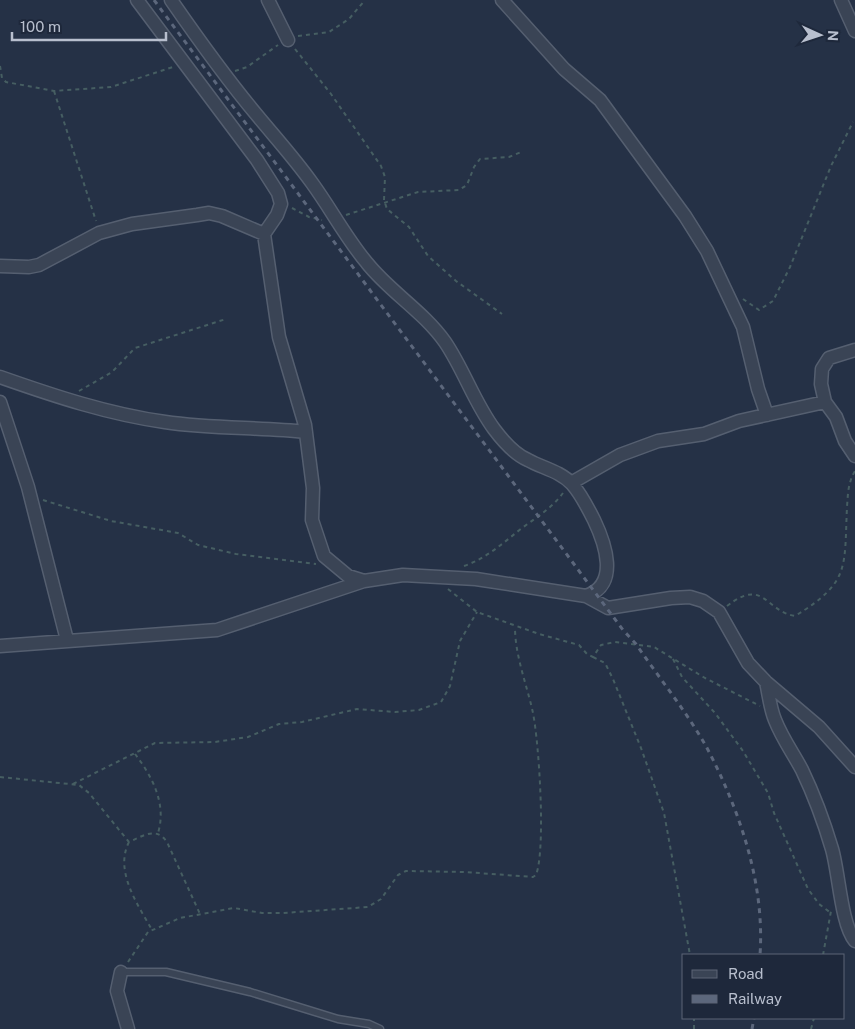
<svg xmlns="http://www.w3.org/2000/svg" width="855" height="1029" font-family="'Public Sans',sans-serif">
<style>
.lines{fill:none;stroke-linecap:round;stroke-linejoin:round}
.service-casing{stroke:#555f70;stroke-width:9}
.minor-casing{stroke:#555f70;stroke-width:15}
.path{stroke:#465e62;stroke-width:2;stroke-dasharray:4 4;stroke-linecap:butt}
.service{stroke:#3a4455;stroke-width:6}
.minor{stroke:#3a4455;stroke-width:12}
.rail{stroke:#5c677c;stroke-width:3;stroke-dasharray:5 5;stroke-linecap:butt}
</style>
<rect width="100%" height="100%" fill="#253146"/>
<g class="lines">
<defs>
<path id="service" d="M121,972h45l84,20 88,27 31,5 11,5"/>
<path id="minor" d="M137,0l120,160 21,33 3,11 -4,11 -13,19
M171,0c27,39 55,78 85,114 19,23 39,45 56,69 19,26 34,55 55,80 23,29 56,48 78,79 19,28 29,60 49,87 9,12 20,25 34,31 14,8 32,11 44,24 8,9 16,24 22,36 11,23 26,65 -8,76
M268,0l20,40
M502,0l62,69 36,31 85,116 22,35 36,76 15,62 9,26
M841,0l14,31
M0,266l29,1 10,-2 60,-32 33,-9 65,-9 12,-2 13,3 42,18 15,103 26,88 8,63 -1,32 12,36 24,20 16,5
M855,350l-26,8 -7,11 -1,15 4,18 11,15 9,24 10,15
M0,377c54,19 108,37 165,45 47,7 94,5 141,10
M0,402l28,85 39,153
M571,483l49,-28 38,-14 46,-7 35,-13 86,-19
M0,646l217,-16 147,-49 39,-6 73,4 110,17 22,12 63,-10 19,-1 13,4 16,11 29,51 18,19 53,45 36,40
M766,682c3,13 4,26 9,38 7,18 18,33 27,50 12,25 22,52 30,79 7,24 9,75 23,92
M121,972l-4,19 11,38"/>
</defs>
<use href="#service" class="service-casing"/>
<use href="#minor" class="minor-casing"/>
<path class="path" d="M298,36l31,-4 20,-13 16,-19
M295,49l36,45 50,72 4,11 -1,23 3,9 22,18 19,29 28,25 46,33
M0,66l2,12 4,4 48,9 57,-4 62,-20
M235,71l12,-4 31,-22
M54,91l42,130
M292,208l17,9 13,3
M346,215l72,-23 41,-2 8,-5 7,-18 6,-8 29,-2 12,-5
M743,299l16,11 14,-9 17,-34 41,-101 22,-44
M79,391l33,-19 23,-24 91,-29
M43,500l68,21 67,12 20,12 38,9 80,10
M464,566c23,-8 39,-23 58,-38 15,-11 30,-20 41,-35
M448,589l29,23 62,22 40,11 8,9 6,3 8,-12 14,-3 39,5 51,31 55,28
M727,606c37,-29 38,5 68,10 56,-34 49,-49 52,-109 1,-14 1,-24 8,-36
M593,657l12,6 8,16 28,69 23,65 26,142
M673,659l9,18 33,36 28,38 25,42 6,20 34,76 11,15 12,9
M135,754c17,22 32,50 23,79
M0,777l79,8 10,8 40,49c14,-6 27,-16 38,0l33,72
M73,784l82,-41 60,-1 33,-5 31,-13 23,-2 55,-13 38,3 24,-2 22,-8 9,-16 10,-45 17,-29
M129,842c-15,29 9,63 23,88
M823,955l8,-44
M128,962l20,-30 32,-14 54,-10 28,5h21l85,-6 13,-8 17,-24 8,-4 59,1 68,5 3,-2c10,-26 3,-132 -3,-162 -6,-28 -18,-57 -18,-86
M694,1029v-11
M811,1029l3,-11"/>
<use href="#service" class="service"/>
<use href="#minor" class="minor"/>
<path class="rail" d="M154,0l469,630 13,14c23,34 51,68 71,104 33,63 58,136 53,207
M752,1029l2,-11"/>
</g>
<rect x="682" y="954" width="162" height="65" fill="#1e283b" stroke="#5c6476"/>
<rect x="692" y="970" width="25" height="8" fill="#3a4455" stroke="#5c6476"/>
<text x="728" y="979" font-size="15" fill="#b8bfce">Road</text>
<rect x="692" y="995" width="25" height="8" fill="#5c677c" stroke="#5c6476"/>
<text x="728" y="1004" font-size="15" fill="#b8bfce">Railway</text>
<g transform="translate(820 35) rotate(93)" stroke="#1e283b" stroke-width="4" paint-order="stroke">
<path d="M0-4L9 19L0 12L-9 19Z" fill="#b8bfce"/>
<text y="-8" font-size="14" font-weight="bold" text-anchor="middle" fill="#b8bfce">N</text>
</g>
<path d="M12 32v8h154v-8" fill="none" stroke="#b8bfce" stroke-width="2.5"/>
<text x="20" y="32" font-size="15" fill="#b8bfce" stroke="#1e283b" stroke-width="4" paint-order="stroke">100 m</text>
</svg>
